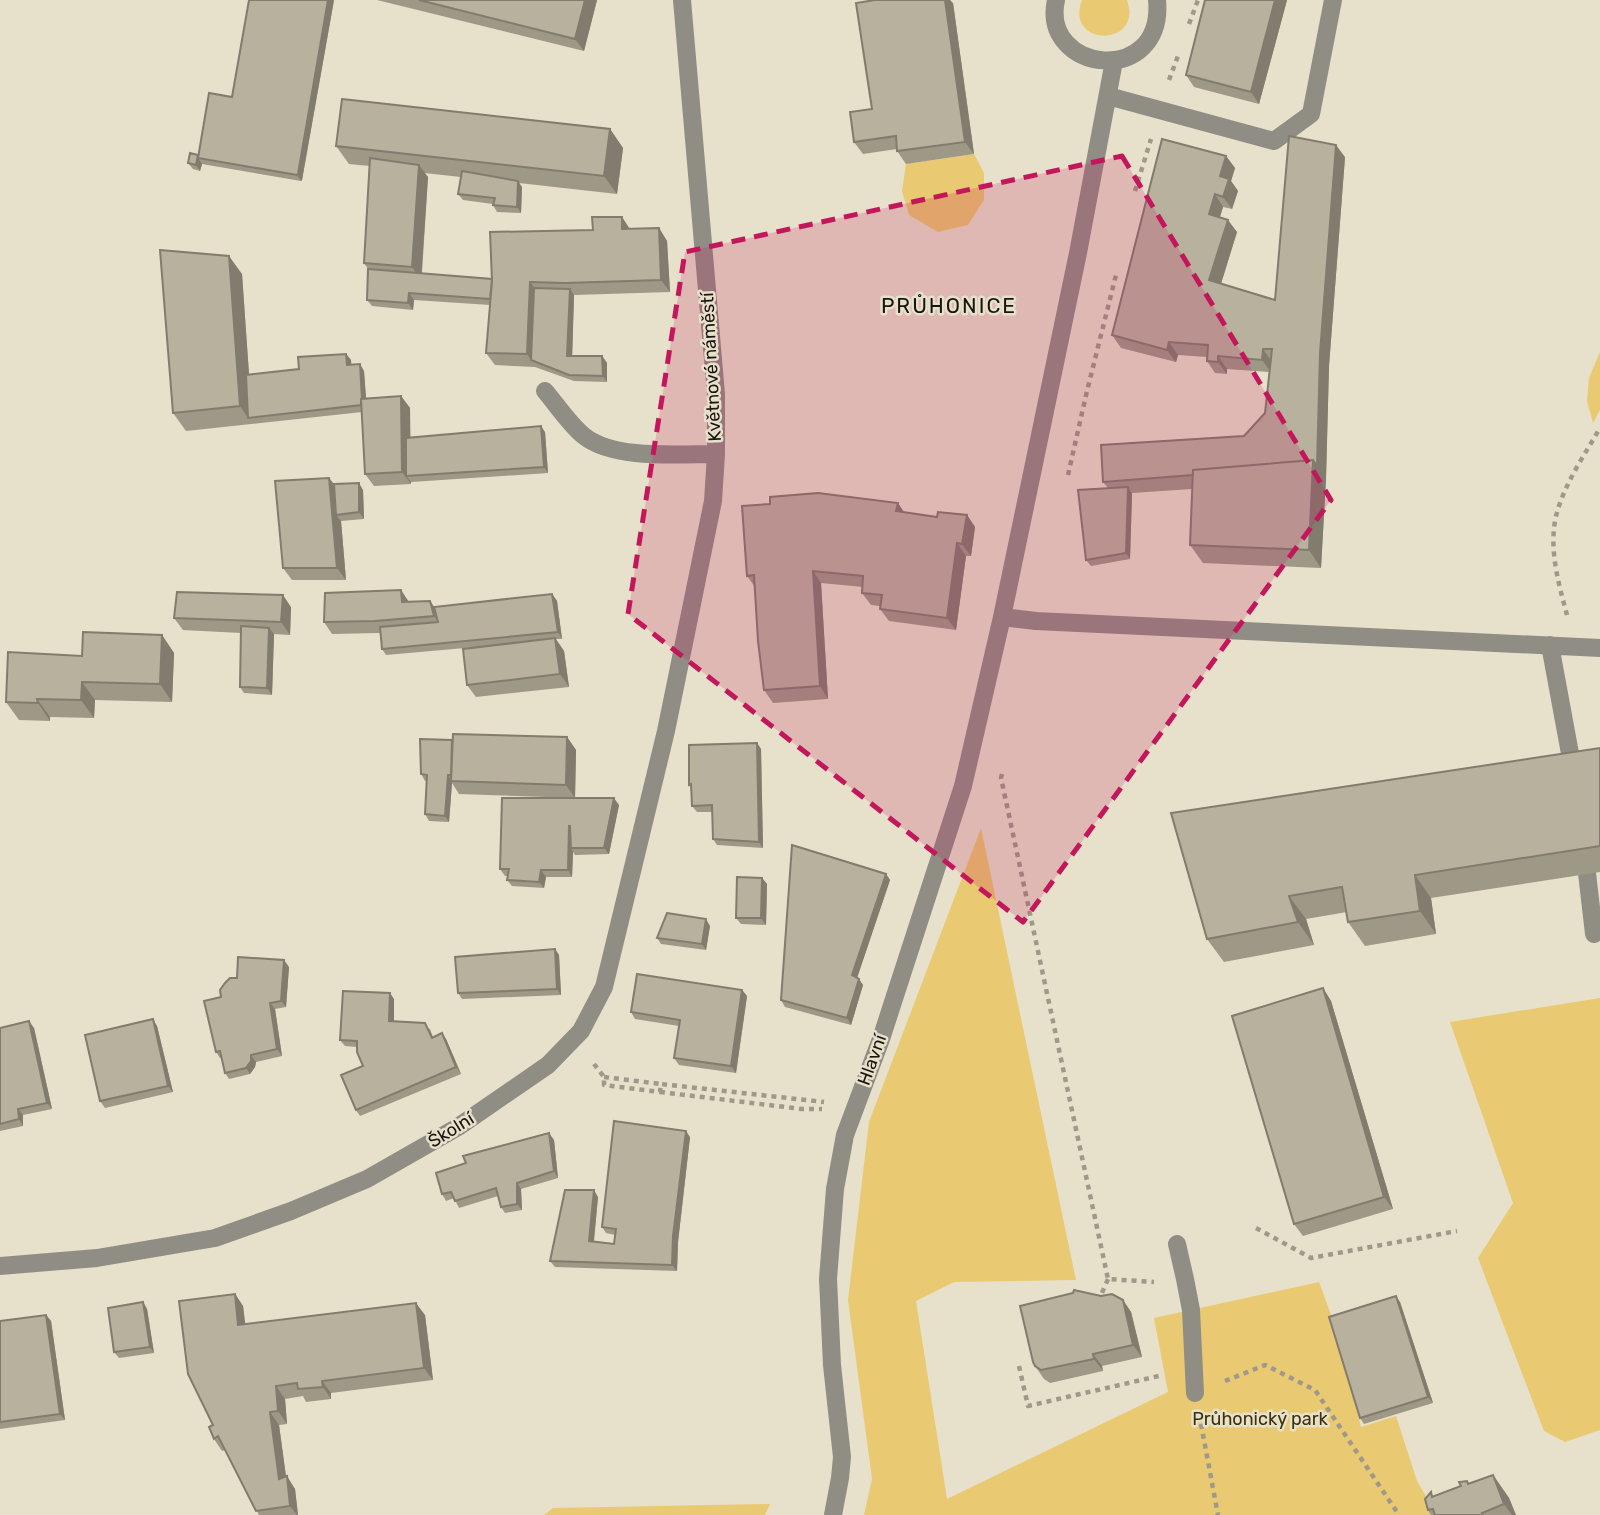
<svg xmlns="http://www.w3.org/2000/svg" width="1600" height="1515" font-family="Rubik,sans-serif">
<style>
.green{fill:#e9c971}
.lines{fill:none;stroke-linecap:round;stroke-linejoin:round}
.path{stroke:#9e9989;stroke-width:4.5;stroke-dasharray:5 5;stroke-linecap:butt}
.minor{stroke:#908d85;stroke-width:18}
.wall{fill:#9e9887}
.shaded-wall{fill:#817c6e}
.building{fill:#b8b19d;stroke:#817c6e;stroke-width:2}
.marked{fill:#c2185b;fill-opacity:0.2;stroke:#c2185b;stroke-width:5;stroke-dasharray:14 9;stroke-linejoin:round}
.labels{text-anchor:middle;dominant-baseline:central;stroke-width:5;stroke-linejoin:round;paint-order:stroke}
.street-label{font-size:18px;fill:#19160f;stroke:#e7e0cb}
.park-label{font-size:18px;fill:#3e3108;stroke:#e7e0cb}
.quarter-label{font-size:21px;letter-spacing:2px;fill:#19160f;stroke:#e7e0cb}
</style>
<rect width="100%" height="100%" fill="#e7e0cb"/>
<path class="green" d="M1082,0h45c17,48 -63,47 -45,0z
M974,154l10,19v27l-16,25 -30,7 -29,-17 -7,-24 4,-27z
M1600,352v58l-7,13 -6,-22 2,-23z
M981,828l95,452 -122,2 -38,19 31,198 221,-107 -14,-74 165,-36 15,41 27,104 35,-11 21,65 20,34h-573l8,-36 -24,-179 21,-178z
M1600,998v432l-35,12 -21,-11 -66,-173 35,-55 -63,-181z
M770,1504l-5,11h-221l9,-7z"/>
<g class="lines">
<path class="path" d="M1189,24l9,-24
M1169,80l9,-24
M1135,191l16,-52
M1068,475l19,-84 30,-120
M1567,615c-9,-33 -20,-72 -9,-106 9,-29 27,-55 42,-81
M1002,774l-1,4 107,501 46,3
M594,1064l10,13v8l56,7 1,-8 163,18
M604,1077l57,7
M660,1092l142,17h20
M1256,1228l55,30 146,-27
M1098,1302l10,-23
M1019,1366l9,40 135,-31
M1225,1381l40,-16 50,25 84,125
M1201,1424l17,91"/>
<path class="minor" d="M1056,0c-16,73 109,88 101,0
M1108,96l166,45 37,-27 22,-114
M545,391c12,14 25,34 39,45 30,24 94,18 132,18
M1002,617l34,4 564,27
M1550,645l24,130
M1587,873l7,61
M1177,1244l8,35 6,31 4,83
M0,1266l97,-8 118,-20 76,-27 76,-32 91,-52 90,-62 33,-34 23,-44 62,-256 47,-230 3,-47v-60l-34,-394
M833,1515l7,-37 2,-21 -10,-92 -4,-86 7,-90 10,-54 36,-96 82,-253 39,-169 76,-364 36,-192"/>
</g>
<path class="wall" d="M249,0h85l-32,180 -1,1 -99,-17 -2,7 -7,-2 -5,-6 10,-8 34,-58z
M377,0h220l-13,51z
M1205,0h82l-28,104 -65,-17 -8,-12z
M953,3l21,151 -68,10 -9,-13v-2l-34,5 -9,-12 18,-33z
M610,129l13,19 -6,46 -98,-11 3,4 -1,26 -24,-1 -4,-7v-1l-30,-4 -5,-6 3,-17 -37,-4 4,4 -6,96 70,6 130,-62 8,12 29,-1 8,13 3,51 -96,3 -2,61h30l5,7v19l-33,-1 -39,-14 -40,-2 -9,-12 4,-48 -76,-5 -1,10 -41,-4 -5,-6 1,-31 -4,-6 6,-97 -21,-2 -13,-18z
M1226,156l9,12 -4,13 7,10 -6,18 -9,-2 -3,10 17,15 -16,52 54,16 70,-143 -16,209 -3,113 -5,89 -118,-5 -13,-18 2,-56 -60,4 -2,66 -39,7 -5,-6 22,-72 -5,-6 141,-46 21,-23 4,-41 -42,-3v5l-12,-1 -8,-12v-4l-29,-2 -2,7 -55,-14 -9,-13z
M242,274l7,101 50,-6 47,-15 5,6v5l13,6 2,28 35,-3 9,12v29l135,-5 3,41 -137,9v2l-37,2 -9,-12 -3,-62 -176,19 -13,-18z
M329,478l5,6 29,6 1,29 -23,2 5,59h-54l-9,-12z
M770,504l134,9 33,4 30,-2 8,12 -4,29h-5l-10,74 -67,-9 -9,-12v-3l-9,-1 -9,-12 1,-6 -42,-4 7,116 -55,4 -9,-13 -9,-103 -8,-11z
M552,594l5,7 5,38h-6l8,12 5,36 -93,10 -9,-12 44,-41 -125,11 -4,-6 -2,-16 -48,1 -8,-12 85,-21h21l4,6z
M291,607l-1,28 -16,-1 -2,61 -28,-2 -4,-6 1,-54 -58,-3 -9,-12z
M162,635l12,18 -2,49 -77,-2 -1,18 -44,-1v4l-31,-1 -13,-18 76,-46z
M567,737l9,13 -1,48 -116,-4 -7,-11 -3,39 -20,-1 -4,-7 2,-33h-2l-4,-7 31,-34z
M757,743l4,6 2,99 -46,-3 -4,-6 -1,-27h-15l-5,-6 -1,-19 -2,-2z
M1600,748v124l-169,26 5,36 -71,12 -17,-24 -1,-10 -41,7 8,26 -90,17 -17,-23 -36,-126z
M502,798l117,7 -10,49 -34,1 -2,-3 -1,25h-26l-2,11 -32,-2 -5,-6 1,-4h-3l-5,-7z
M886,874l4,6 -33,98 6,7 -12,40 -66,-18 -4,-7z
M762,878l5,6 -1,41 -25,-1 -5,-6z
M710,926l-4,24 -45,-6 -4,-6z
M555,949l4,6 2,40 -99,4 -4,-6z
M289,967l-3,40 -11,2 7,47 -26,6 -1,5 -5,7 -21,5 -4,-6 -4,-15h-1l-4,-6 5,-55z
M1323,988l8,13 62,208 -90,27 -9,-12z
M742,990l5,6 -11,77 -57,-8 -5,-7 5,-32 -44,-7 -4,-7z
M394,999v22l36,8 3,8 13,2 15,35 -101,42 -4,-6 7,-44 -6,-19 -12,-1 -5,-6z
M157,1026l16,66 -68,16 -5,-7z
M0,1028h34l18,81 -29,6v11l-23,5z
M690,1137l-12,105 -1,29 -122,-4 -5,-6 48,-64 -4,45 20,2 1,-9 -9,-2 -4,-6z
M554,1140l4,38 -37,11 1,21 -17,3 -4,-6 -3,-11 -39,12 -5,-10 -8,3 -4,-7z
M235,1294l8,12 2,18 180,-9 8,65 -102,13v6l-25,3 -3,-6 -18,3 2,25 -8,1 7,52 9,12 3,26h-39l-34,-65 -3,1 -8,-12 -1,-14z
M1101,1296l22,4 8,12 11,45 -40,9 1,5 -53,12 -6,-4 -9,-13z
M143,1302l4,7 7,44 -35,5 -5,-6z
M1400,1302l33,101 -69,21 -4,-6z
M46,1315l5,6 14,99 -65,9v-108z
M1493,1475l16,23 7,17h-85l-3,-5 6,-14z"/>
<path class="shaded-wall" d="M328,0h6l-32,180 -1,1 -4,-6z
M585,0h12l-13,51 -9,-12z
M945,0h5l3,3 21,151 -9,-12z
M1275,0h12l-28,104 -8,-12z
M610,129l13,19 -6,46 -13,-18z
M1336,145l9,12 -16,209 -3,113 -5,89 -12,-18 11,-197z
M1226,156l9,12 -4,13 7,10 -6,18 -9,-12 -3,-21z
M198,158l4,6 -2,7 -4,-6z
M419,165l9,12 -7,103 -9,-13z
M518,181l4,6 -1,26 -4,-6z
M1215,194l8,13 -6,19 -8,-12z
M622,217l8,13 -8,-1z
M1228,220l9,12 -19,61 -9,-13z
M659,228l8,13 3,51 -9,-12z
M229,256l13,18 10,143 -4,1 -8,-12z
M530,282l9,12 -8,66 -4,-6z
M570,289l4,6 -2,68 -5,-7z
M409,293l5,7 -1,10 -5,-7z
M1169,342l9,13 -2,7 -9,-12z
M1263,349l9,13 -1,10 -9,-12z
M346,354l5,6 1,11 -5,-6z
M602,356l5,7v19l-4,-6z
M1218,356l9,13v5l-9,-12z
M360,364l4,7 3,40 -4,-6z
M401,396l9,12 1,68h-5l5,6v2l-9,-12z
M541,426l4,6 3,41 -4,-6z
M329,478l9,12 -2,25 5,6 5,59 -9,-12z
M359,483l4,7 1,29 -5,-7z
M1128,487l4,7 -2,65 -4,-6z
M898,503l8,12 -10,-4z
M967,515l8,12 -4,29 -9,-12z
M957,543l9,13 -10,74 -9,-12z
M813,571l8,12 7,116 -8,-13z
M401,590l8,12h-7z
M552,594l5,7 5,38 -4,-7z
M283,595l8,12 -1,28 -9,-13z
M430,601l9,13 4,14 -9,-12z
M269,628l5,6 -2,61 -5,-7z
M162,635l12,18 -2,49 -12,-18z
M555,638l9,13 5,36 -9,-13z
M82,682l13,18 -1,18 -13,-18z
M37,699l13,18v4l-12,-18z
M567,737l9,13 -1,48 -9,-13z
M757,743l4,6 2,99 -4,-6z
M448,775l4,6h-1l1,2 -3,39 -4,-6z
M614,798l5,7 -10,49 -5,-6z
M569,826l4,6 -2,16 2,4 -1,25 -4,-7z
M541,870l5,7 -2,11 -5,-6z
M886,874l4,6 -34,101 -4,-6z
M1415,875l16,23 5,36 -16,-23z
M762,878l5,6 -1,41 -5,-7z
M1289,896l17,23 8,26 -16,-23z
M706,919l4,7 -4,24 -4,-6z
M555,949l4,6 2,40 -4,-6z
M284,960l5,7 -3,40 -5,-6z
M859,979l4,6 -12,40 -4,-7z
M1323,988l8,13 62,208 -9,-12z
M742,990l5,6 -11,77 -5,-7z
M390,993l4,6v28l-5,-6z
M270,1003l5,6 7,47 -5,-7z
M153,1019l4,7 16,66 -5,-6z
M29,1021l5,7 18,81 -5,-6z
M442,1033l4,6 15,35 -5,-7z
M251,1055l5,7 -1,5 -5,7 -4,-6z
M18,1109l5,6v11l-4,-7z
M686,1131l4,6 -12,105 -1,29 -5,-6 1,-29z
M549,1133l5,7 4,38 -4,-7z
M517,1183l4,6 1,21 -5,-6z
M594,1190l4,7 -5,51 -4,-7z
M235,1294l8,12 4,31 -9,-12z
M1396,1296l4,6 33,101 -5,-6z
M1123,1300l8,12 11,45 -9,-12z
M143,1302l4,7 7,44 -4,-6z
M416,1303l9,12 8,65 -9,-12z
M46,1315l5,6 14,99 -5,-6z
M1093,1354l9,12 1,5 -9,-12z
M322,1381l9,12v6l-8,-12z
M276,1386l9,13 2,25 -9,-13z
M270,1412l9,13 9,66 -9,-12z
M1493,1475l16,23 7,17h-4l-8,-11z
M287,1476l8,13 3,26h-1l-7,-9z"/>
<path class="building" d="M249,0h79l-30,174 -1,1 -99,-17 11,-65 23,4z
M419,0h166l-10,39z
M875,0h70l20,142 -68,9 -1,-15 -42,6 -4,-30 22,-3 -16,-106z
M1205,0h70l-24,92 -65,-17z
M342,99l268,30 -6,47 -268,-30z
M1289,136l47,9 -16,208 -3,113 -4,-6 -120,10v5l-90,7 -2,-37 143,-9 21,-23 7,-64h-9l-1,11 -44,-4v6l-11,-1 1,-16 -39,-3 -2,8 -55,-15 50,-196 64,17 -6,20 9,3 -6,18 -8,-3 -6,20 19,6 -19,60 66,20z
M190,153l8,2 -2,10 -8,-2z
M370,158l49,7 -7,102 -48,-4z
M462,171l56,10 -1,26 -24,-2 2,-7 -37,-4z
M592,217h30v12l37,-1 2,52 -96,3 -35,-1 -3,72 -41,-1 6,-72 -2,-49 103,-2z
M160,250l69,6 11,150 -67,7z
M368,269l124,10 -2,20 -81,-6 -1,10 -41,-3z
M534,288l36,1 -3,67h35l1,20 -34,-1 -38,-15z
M346,354l1,11 13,-1 2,35h-1v6l-113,13 -2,-43 53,-6 -1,-12z
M401,396l1,76 -37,2 -4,-75z
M541,426l3,41 -138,9v-38z
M1313,460l-4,90 -119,-5 3,-75z
M329,478l8,90h-54l-8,-87z
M359,483v29l-23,3 -2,-31z
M1128,487l-2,66 -40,7 -8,-70z
M818,493l80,10 -2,8 41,6 1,-5 29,3 -5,29 -5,-1 -10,75 -67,-9 2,-14 -20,-2 1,-17 -50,-5 7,115 -56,4 -6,-49 -4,-66 -7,1 -5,-70 28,-2v-7z
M401,590l1,12 28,-1 4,15 -59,5 -51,1 1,-29z
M177,592l106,3 -2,27 -107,-4z
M552,594l6,38 -176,17 -2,-22 58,-5 -4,-15z
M241,626l28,2 -2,60 -27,-1z
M83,632l79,3 -2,49 -78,-2 -1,18 -44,-1 1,4 -32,-1 2,-50 74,4z
M555,638l5,36 -93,11 -4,-36z
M453,734l114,3 -1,48 -115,-4z
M420,739l32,1 -1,35h-3l-3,41 -20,-2 2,-39 -6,-1z
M757,743l2,99 -46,-3 -1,-34 -20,1 -1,-22 -2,1v-40z
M1600,748v98l-185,29 5,36 -72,11 -6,-35 -53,9 9,26 -91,17 -36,-126z
M502,798h112l-10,50h-33l-1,-22h-1l-1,44h-27l-2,12 -32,-2 2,-11h-9z
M792,845l94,29 -34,101 7,4 -12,39 -66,-18z
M737,877l25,1 -1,40h-25z
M667,913l39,6 -4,25 -45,-6z
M555,949l2,40 -99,4 -3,-36z
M238,957l46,3 -3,41 -11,2 7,46 -26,6v6l-5,7 -21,5 -5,-22 -4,1 -12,-51 17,-4 -1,-7 5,-7 5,-5h7z
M637,974l105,16 -11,76 -57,-8 6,-38 -49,-8z
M1323,988l61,209 -90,27 -62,-208z
M343,991l47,2 -1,28 36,2 7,15 10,-5 14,34 -100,43 -15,-35 22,-9 -6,-14v-11l-17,-1z
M153,1019l15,67 -68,15 -15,-66z
M29,1021l18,82 -29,6 1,10 -19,5v-96z
M614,1121l72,10 -13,105 -1,29 -122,-4 15,-71h29l-5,51 25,3 2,-15 -14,-2z
M549,1133l5,38 -37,12v21l-16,3 -5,-19 -41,13 -4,-9 -9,2 -6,-21 30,-10 -3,-7z
M1074,1290l27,6 11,-2 11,6 10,45 -40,9 1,5 -53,11 -6,-4 -2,-4 -13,-56 53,-13z
M235,1294l3,31 178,-22 8,65 -102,13 1,6 -25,2 -1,-6 -21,3 2,25 -8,1 9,67 8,-3 3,30 -34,5 -38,-75 -4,3 -5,-12 4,-2 -25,-51 -9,-73z
M1396,1296l32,101 -68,21 -31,-101z
M143,1302l7,45 -36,5 -6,-44z
M46,1315l14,99 -60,8v-101z
M1493,1475l11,29 -22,9 1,2h-48l-2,-6 -5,1 -3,-11 6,-7 1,5 29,-11 -2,-4 8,-1 1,3z"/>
<path class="marked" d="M1122,156l209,344 -308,422 -395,-308 57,-362z"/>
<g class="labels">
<g class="street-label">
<text transform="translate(711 367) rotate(-93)">Květnové náměstí</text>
<text transform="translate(872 1060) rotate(-70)">Hlavní</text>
<text transform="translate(451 1130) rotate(-32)">Školní</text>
</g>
<g class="park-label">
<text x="1260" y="1419">Průhonický park</text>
</g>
<g class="quarter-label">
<text x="949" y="305">PRŮHONICE</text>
</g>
</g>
</svg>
